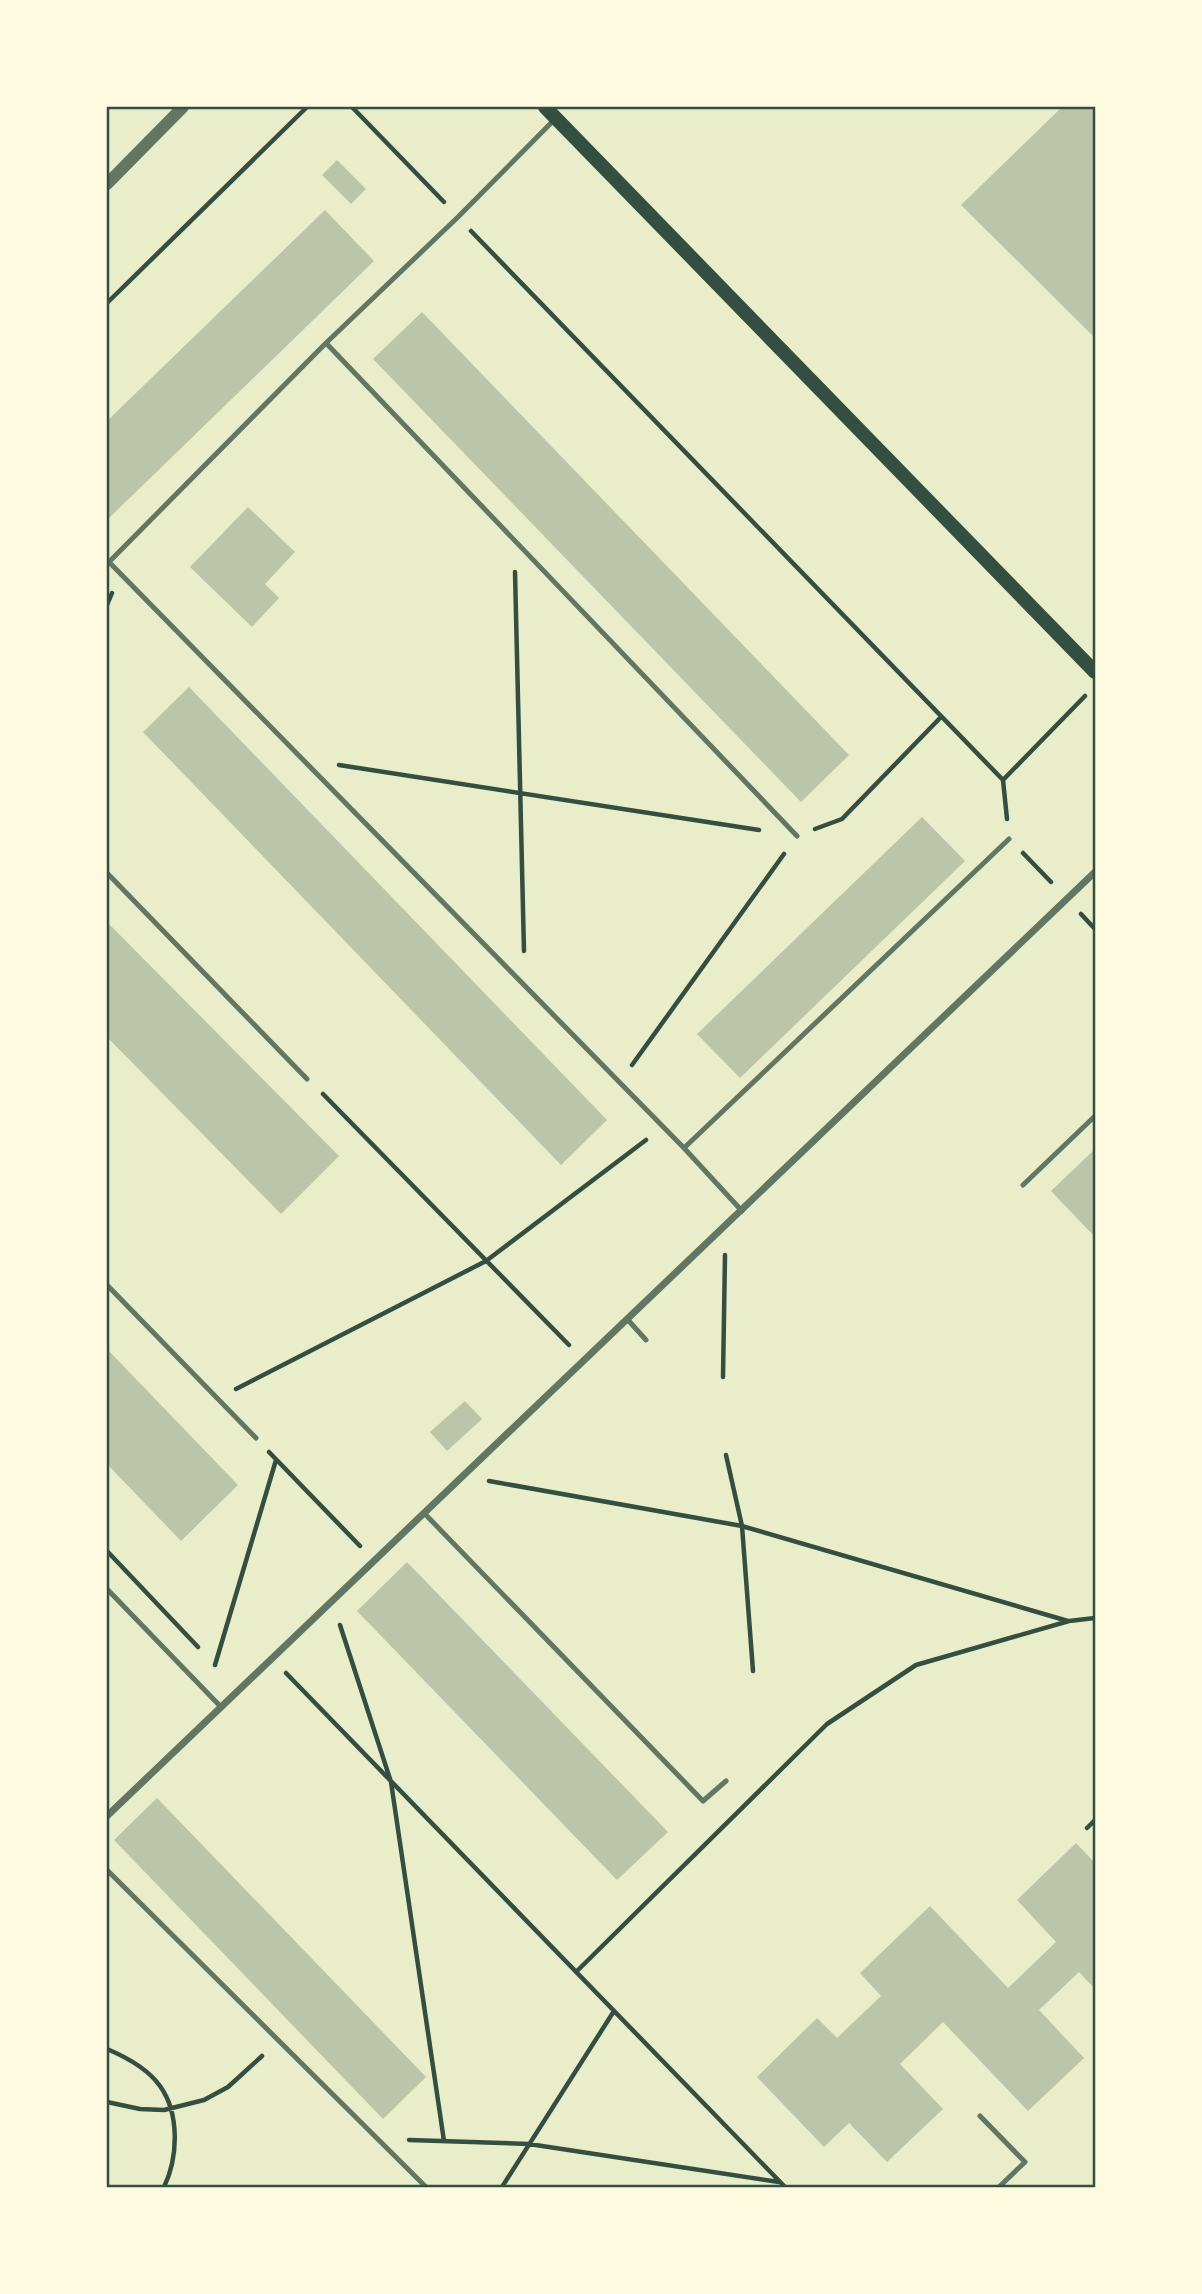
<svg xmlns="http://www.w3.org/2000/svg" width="1202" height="2294" font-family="'DejaVu Sans',sans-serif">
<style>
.building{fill:#bcc5a7}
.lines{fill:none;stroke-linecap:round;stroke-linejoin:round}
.path{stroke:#344e41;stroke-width:4.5}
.service{stroke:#617663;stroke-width:5}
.minor{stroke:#617663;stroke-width:7}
.tertiary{stroke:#617663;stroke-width:12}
.secondary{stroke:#344e41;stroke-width:14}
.neatline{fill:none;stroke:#344e41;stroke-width:2.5}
</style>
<rect width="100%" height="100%" fill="#e9edc9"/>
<path class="building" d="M1062,107h33v231l-134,-133z
M337,160l29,29 -15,15 -29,-29z
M325,210l49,51 -267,259v-99z
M422,312l427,443 -48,47 -428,-443z
M248,507l47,45 -30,32 14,14 -27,29 -62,-60z
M189,687l418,433 -46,45 -418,-433z
M922,817l43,44 -225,217 -43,-44z
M107,922l232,234 -58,58 -174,-177z
M1095,1149v88l-44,-46z
M107,1349l131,136 -57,56 -74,-77z
M465,1401l17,18 -35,32 -17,-19z
M407,1562l261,270 -51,48 -260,-269z
M157,1798l269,279 -43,42 -269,-279z
M1076,1843l19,20v126l-16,-17 -40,38 45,48 -56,53 -85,-89 -43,42 43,45 -56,53 -38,-39 -25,24 -67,-70 60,-59 20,20 44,-42 -21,-23 70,-67 78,82 48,-46 -39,-42z"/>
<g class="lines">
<path class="path" d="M352,107l92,95
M471,231l532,549 4,39
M107,303l200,-196
M515,572l9,379
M107,605l5,-12
M339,765l420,65
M1003,780l82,-84
M815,829l27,-10 99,-102
M1023,853l28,29
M1081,914l14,15
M632,1065l152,-211
M323,1094l246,251
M723,1377l2,-122
M236,1389l250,-128 160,-121
M269,1452l91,94
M726,1455l16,71 11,145
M489,1481l253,45 326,95
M107,1551l91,96
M340,1625l51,157 53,359
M215,1665l61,-205
M286,1673l499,514
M1087,1828l8,-8
M576,1972l251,-248 89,-59 153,-44 26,-3
M107,2049c19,8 41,20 53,37 20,28 18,72 4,101
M107,2102l33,7 24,1 40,-10 24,-13 34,-31
M409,2140l120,4 250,38
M502,2187l112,-176"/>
<path class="service" d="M326,343l471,493
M109,562l575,586 58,63
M109,562l217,-219 132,-126 96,-97
M107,873l200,206
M684,1148l325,-309
M1023,1185l72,-69
M107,1285l149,153
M628,1320l18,20
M424,1513l279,288 23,-20
M107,1589l114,118
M107,1870l319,317
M980,2116l45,46 -26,25"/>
<path class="minor" d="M107,1816l988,-944"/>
<path class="tertiary" d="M107,184l76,-77"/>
<path class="secondary" d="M545,107l550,565"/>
</g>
<rect width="1202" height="2294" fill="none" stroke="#fefae0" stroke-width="217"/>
<rect x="108" y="108" width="986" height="2078" class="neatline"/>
</svg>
